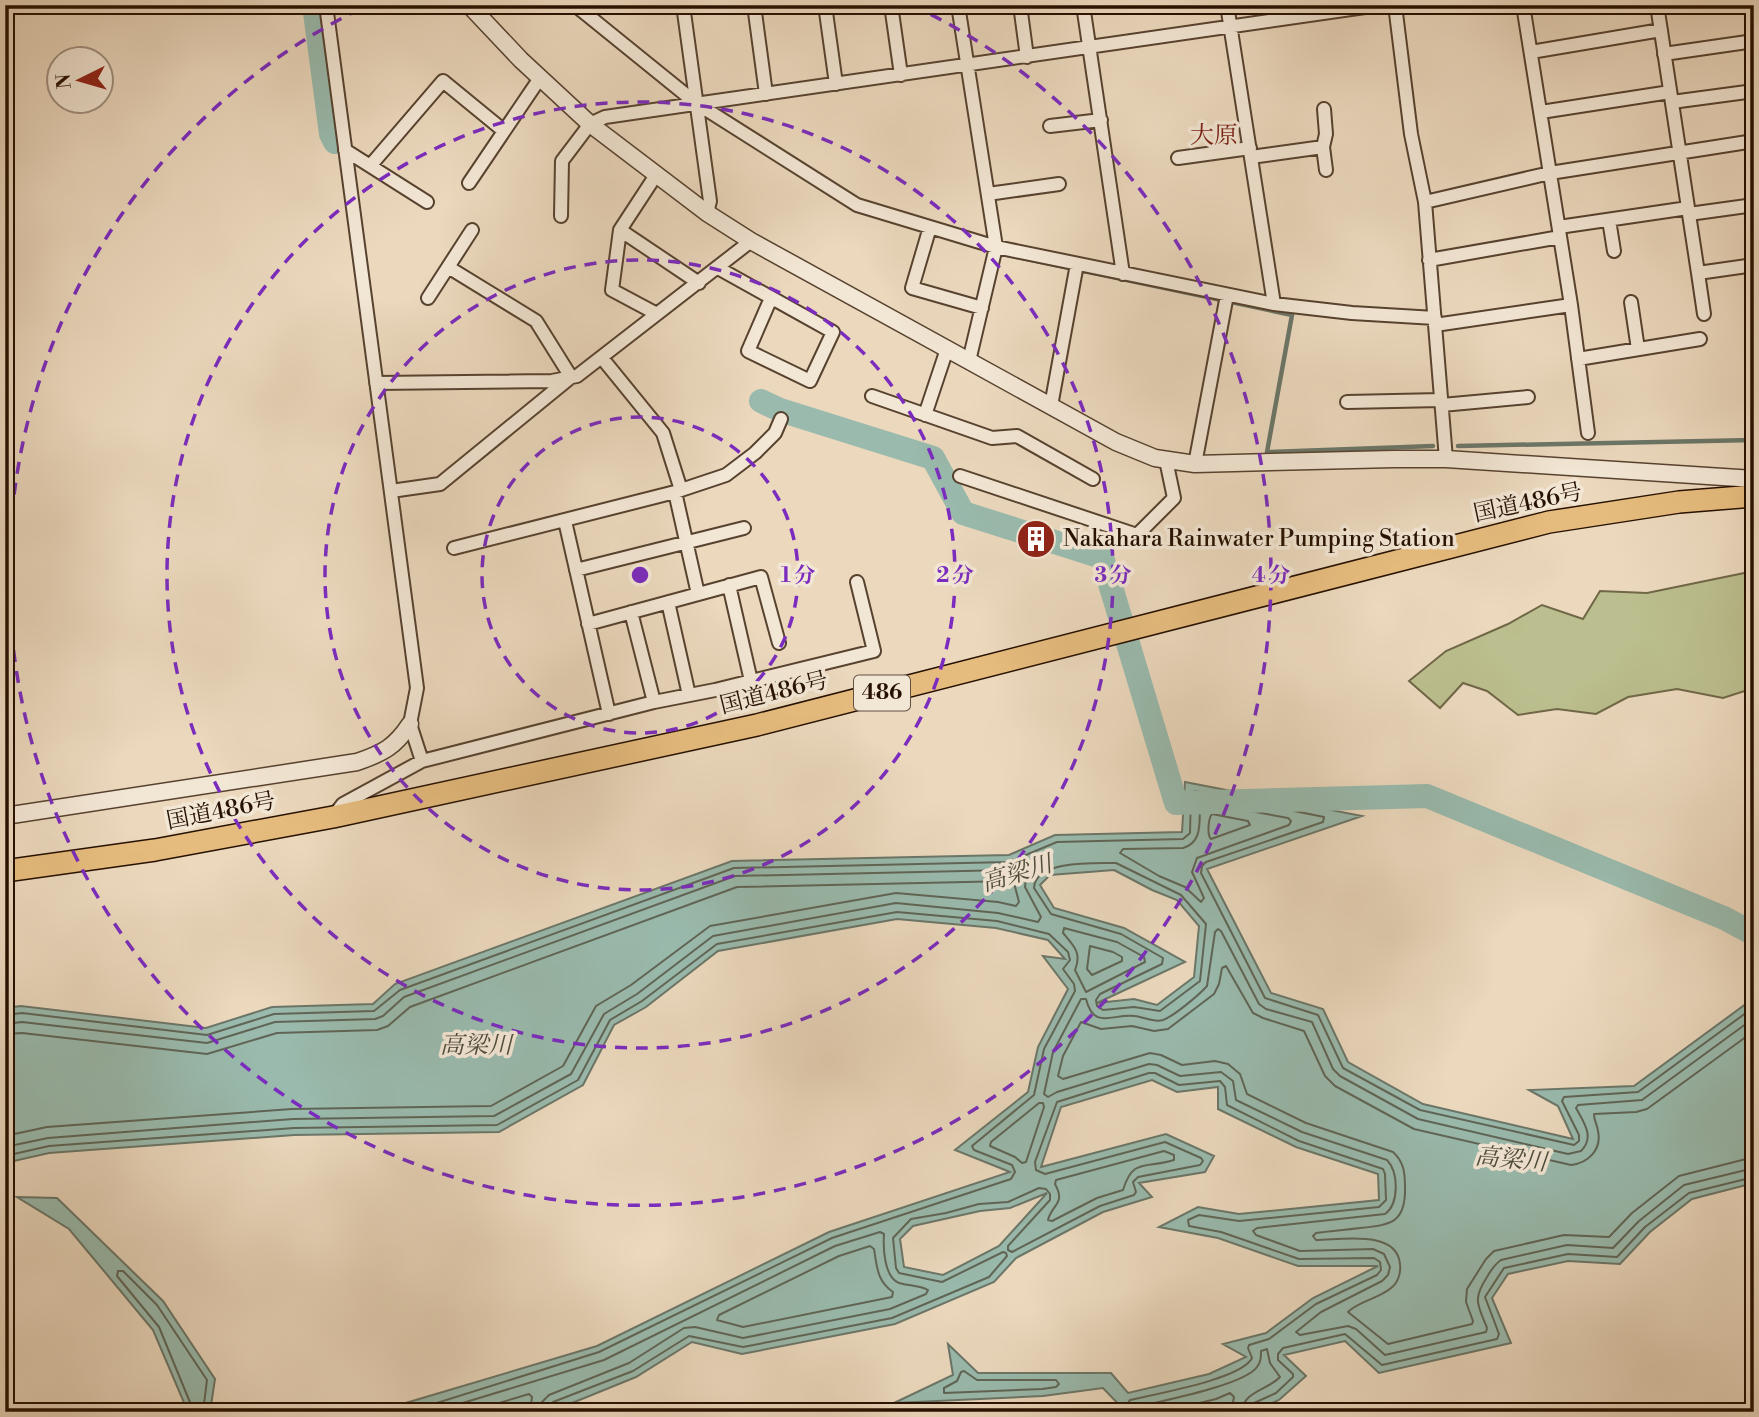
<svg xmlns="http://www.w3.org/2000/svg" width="1759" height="1417" font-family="'Libre Bodoni','Noto Serif JP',serif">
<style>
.grass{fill:#bbbe8e;stroke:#706747;stroke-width:2}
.water{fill:#99baad;stroke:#6b7668;stroke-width:2;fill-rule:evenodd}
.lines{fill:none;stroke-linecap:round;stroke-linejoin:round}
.shore{stroke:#606556;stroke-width:2}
.stream{stroke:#6b7668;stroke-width:4.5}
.river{stroke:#99baad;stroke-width:24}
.minor-casing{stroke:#57422f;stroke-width:16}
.tertiary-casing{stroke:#57422f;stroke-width:19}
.trunk-casing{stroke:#261000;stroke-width:24}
.minor{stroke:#f2e6d4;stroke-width:12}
.tertiary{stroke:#f2e6d4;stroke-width:16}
.trunk{stroke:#e6bc7e;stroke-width:21}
.ring{fill:none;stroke:#7b2cbf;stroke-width:3.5;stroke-dasharray:12 9}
.labels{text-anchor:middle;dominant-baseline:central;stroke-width:7;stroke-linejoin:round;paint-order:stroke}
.shield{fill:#f2e6d4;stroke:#635040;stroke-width:2}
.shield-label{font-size:21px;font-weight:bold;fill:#261000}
.street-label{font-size:23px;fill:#261000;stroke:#f2e6d4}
.poi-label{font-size:23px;fill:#261000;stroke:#f2e6d4;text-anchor:start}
.neighbourhood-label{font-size:24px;fill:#7a1f14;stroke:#f2e6d4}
.water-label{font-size:24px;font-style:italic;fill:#4e4c3d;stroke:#f2e6d4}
.centre{fill:#7b2cbf;stroke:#f2e6d4;stroke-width:3.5}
.ring-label{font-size:21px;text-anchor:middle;font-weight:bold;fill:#7b2cbf;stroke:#f2e6d4;stroke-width:7;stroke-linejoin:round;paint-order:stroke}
</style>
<rect width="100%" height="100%" fill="#ebd8bd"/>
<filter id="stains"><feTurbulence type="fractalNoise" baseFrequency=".00286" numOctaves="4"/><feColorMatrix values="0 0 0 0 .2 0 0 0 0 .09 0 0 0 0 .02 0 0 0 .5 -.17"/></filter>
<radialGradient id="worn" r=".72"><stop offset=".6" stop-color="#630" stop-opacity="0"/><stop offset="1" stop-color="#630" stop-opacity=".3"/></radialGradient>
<path class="grass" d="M1754,571v117l-31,10 -46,-9 -49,8 -32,17 -39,-5 -39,6 -31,-24 -24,-8 -23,25 -31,-27 37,-30 62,-27 34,-19 41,14 17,-28 47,2z"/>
<path class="water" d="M1185,782l177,34 -155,53 64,124 52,16 25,53 75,42 150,35 -15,-33 -29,-16 105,-4 120,-88v185l-62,16 -42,33 -30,32 -52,-3 -60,13 -16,24 19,45 -132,30 -34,-32 -61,14 22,21 -27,24 -28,12h-125l-23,-24 -60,8 -149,7 59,-28 -5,-31 30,29h133l17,20 81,-19 37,-17 -23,-13 43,-11 47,-35 65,-32h-80l-80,-28 -59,-11 39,-20 41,7 140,-14 -1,-26 -82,-27 -78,-38v-22l-41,5 -25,-12 -91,27 -20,60 125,-33 48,22 -9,16 -66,11 13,14 -49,15 -87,46 -22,24 -99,42 -153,30 -50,-12 -56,35 -86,35h-148l-3,-7 198,-59 232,-114 181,-60 -55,-22 73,-58 10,-45 30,-58 -25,-33 22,3 -17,-19 -52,-12 -99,-9 -179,32 -72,56 -32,18 -31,60 -84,47 -205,3 -245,18 -44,10v-155l16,-2 185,22 66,-21 101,-3 22,-20 337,-123 277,-6 46,-20 127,-3zM1114,870l38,20 25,10 22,26 -5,51 -37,28 -23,-6 -37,4 88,-41 -61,-34 -70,-20 -14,-23 10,-10zM1047,1193l-48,53 -56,29 -39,-8 -4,-28 13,-13 67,-15 30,-3z
M17,1197l40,1 106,103 52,78 -5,33h-22l-35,-82 -84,-101z"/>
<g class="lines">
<path class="shore" d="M1202,802l86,16 3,3 -2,4 -92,33 -5,14 12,26 -3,4 -16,-15 -26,-11 -39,-23 3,-4 60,-1c20,-6 16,-26 17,-43z
M1212,814l36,7 2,4 -39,14c-4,-4 -3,-20 1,-25z
M1116,863l65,32 25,29 -6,57 -40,30 -26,-4 -31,3 -6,-4 -1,-6 4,-6 62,-30 1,-6 -42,-24 -70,-20 -17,-26c1,-28 61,-25 82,-25z
M1064,928l53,14 27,15 1,5 -59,30 -11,-22c7,-17 -1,-24 -12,-37z
M1090,946l23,6 9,5v4l-30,14 -5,-6z
M5,1015l17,-2 185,22 67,-21 100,-3 26,-21 334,-122 275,-6 48,-20 126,-3 7,-6 1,-39 4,-3 129,26 -1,5 -117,40 -4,4 -1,7 64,125 53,17 25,53 77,42 154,35 5,-4v-6l-17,-34 2,-4 74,-5 116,-85
M1754,1018l-112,82 -64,5 -2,3c8,15 19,29 5,43l-13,3 -150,-35 -78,-43 -7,-7 -21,-47 -46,-13 -7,-5 -38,-73 -3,-2 -3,3 -8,54c-8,9 -33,30 -44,34 -9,3 -19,-3 -28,-4 -22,-3 -41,15 -49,-17h-5l-28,53 -9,42 4,3 9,-5 92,-28 8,1 23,11 41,-4 12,9 3,19 66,32 85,28c12,13 12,44 -2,54l-128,14 -4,3 3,4 44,16 73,-2 11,5 6,13 -2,8 -6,6 -61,31 -25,20 4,3 48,-9 8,3 29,26 101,-23 1,-4c-9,-23 -15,-28 0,-51 4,-7 8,-13 14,-17l66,-15 46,3 26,-27 45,-36 70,-17
M5,1024l17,-2 185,21 68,-21 100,-3 8,-3 21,-19 331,-121 274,-6 22,-8 5,3 -10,13 -1,9 16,30 -3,5 -40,-9 -102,-10 -183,33 -76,58 -33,20 -33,60 -77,42 -201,3 -245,19 -43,9
M1754,1031l-107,78 -11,3 -42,2c0,7 3,10 4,17 4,19 -10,32 -27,34l-157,-36 -79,-43 -10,-10 -21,-45 -41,-13 -10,-5 -27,-47 -4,2 -3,16 -5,10 -46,35 -14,2 -22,-5 -31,3 -20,-7 -18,34 -5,20 5,3 87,-26 11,2 21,10 33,-4 13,3 12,10 7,20 59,29 87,29c11,10 12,21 12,35 1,36 -14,38 -45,41 -15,2 -29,3 -44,5l-3,3 3,4c25,0 81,-11 84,24 1,9 -2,19 -9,24 -13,11 -32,13 -43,24l40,32 84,-20 1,-3 -7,-19 1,-13 19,-30 8,-8 70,-16 45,2 23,-24 47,-37 75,-19
M5,1034l17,-1 185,21 70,-21 100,-3 11,-4 22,-19 327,-120 274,-6 3,2 5,19 -3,4 -18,-4 -102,-9 -186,33 -79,59 -35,21 -33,60 -72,40 -199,3 -245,18 -42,9
M1039,1103h4l1,4 -18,55 -4,1 -7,-6 -25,-11 1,-4z
M1164,1151l10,4v5c-28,9 -41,-3 -51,30l-26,8 -45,23 -4,-1c4,-16 18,-16 7,-36l1,-4z
M5,1156l44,-10 245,-18 203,-3 81,-45 32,-60 32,-19 75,-57 180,-32 100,9 52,13 19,18 2,8 -7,9 11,15 1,7 -31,58 -10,46 -62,51 2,4 38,15 3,7 -4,7 -179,59 -233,114 -191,60
M870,1246l4,3c3,18 3,32 19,43l-1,5 -149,30 -26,-7 2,-5 120,-59z
M964,1371l13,9h79l3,4 -3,3 -14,2 -98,4v-5l13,-7 4,-9z
M194,1412l-35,-85 -42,-51 1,-5h5l34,34 50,75 -4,32
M433,1412l171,-52 231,-114 45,-14 4,2c-1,14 0,43 15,49 10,3 20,2 29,7l-2,4 -36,15 -147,29 -48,-11 -11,1 -55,35 -80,32 -7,7 -2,10
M469,1412l60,-18 3,3 -2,15
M549,1412l4,-10 80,-31 56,-35 54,11 149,-29 97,-41 18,-21 -1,-3 -3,-1 -61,30 -43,-9 -3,-5 -3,-30 18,-19 35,-6 33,-9 29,-2 31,-14 7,1 4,5v6l-42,46v4l4,2 88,-46 34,-11 2,-3 -3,-10 5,-5 62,-12 3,-4 -2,-3 -36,-16 -120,32 -9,-4 -1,-8 22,-60 92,-29h6l24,12 41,-4 5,6 2,18 72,36 84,28 2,5 1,26 -7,7 -140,14 -40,-6 -11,5 1,6 32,6 78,27 75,-1 6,4 1,8 -4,5 -61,29 -47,35 -20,6 -1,3 4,10c-10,21 -97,36 -122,42l-2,3 2,9
M1139,1412l3,-6c23,-6 102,-21 115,-39 4,-5 4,-10 4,-16l6,-2 3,14 10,14c-12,13 -37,14 -38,35
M1163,1412l53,-13 14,-6 4,4 -3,15
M1251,1412l3,-9 22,-10 17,-16v-3l-15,-14v-6l5,-6 62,-14 37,31 115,-26 2,-5 -14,-37 19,-29 64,-14 49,3 28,-30 44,-34 65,-16"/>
<path class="stream" d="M565,5l16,12
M998,253l294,62 -25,137 166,-6
M1458,446l296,-6"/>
<path class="river" d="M314,5l17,129 4,8
M761,401l19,9 153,48 30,55 139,44 74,246 251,-7 297,122 30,16"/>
<defs>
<path id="minor" d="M326,5l91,683 -7,36 12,37 -79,43 -10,13
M575,5l121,98 161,102 139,42 278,57 78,9 83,5
M683,5l27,196 -3,12
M754,5l12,89
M825,5l11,79
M891,5l10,70
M958,5l38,242 -27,114
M1020,5l7,52
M1083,5l40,269
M1227,5l47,299
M1395,5l16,129 14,68 21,257
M1657,5l41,268 56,-8
M1531,52l130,-22
M1664,54l90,-13
M1672,102l82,-11
M1541,112l129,-20
M1050,126l51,-6
M1323,147l3,-13 -2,-25
M345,150l82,52
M1251,157l72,-10 3,23
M1178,158l72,-10
M370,166l73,-85 61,50
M656,175l-36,55 -8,60 45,24
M469,183l71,-105
M988,194l71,-10
M1425,202l125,-29 204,-32
M1689,214l65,-9
M561,216l1,-55 28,-37 15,-7 774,-112
M1609,220l5,31
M930,227l-18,61 70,20
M1559,227l129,-19
M620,230l79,53
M1429,260l131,-23
M718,268l115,64 -23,49 -62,-30 23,-53
M1698,273l6,41
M428,298l44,-68
M1631,302l7,47
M1571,305l17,128
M1435,325l136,-20 -48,-300
M602,358l61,75 18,57
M1578,359l122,-20
M376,383l176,-2 25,-5 174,-135
M872,396l120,42 25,-2 76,43
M1347,402l94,-2
M1442,405l86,-8
M1051,406l26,-142
M925,415l22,-66
M1195,464l32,-169
M960,476l177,59 37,-37 -8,-38
M391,491l49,-7 131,-107 -35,-56 -88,-54
M675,492l23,102
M565,521l44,193
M454,548l221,-56 51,-17 29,-22 20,-20 6,-14
M576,570l168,-42
M729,585l22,96
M668,602l21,93
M631,612l23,90
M588,624l173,-47 18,66
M422,761l232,-59 61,-12 159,-39 -17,-69"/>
<path id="tertiary" d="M469,5l52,55 69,64 117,89 44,28 218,120 147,81 39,16 40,6 199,-5h52l308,20
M5,816l352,-54c26,-9 38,-15 53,-38"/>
<path id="trunk" d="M5,871l150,-21 178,-33 424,-92 792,-203 130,-20 75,-6"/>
</defs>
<use href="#minor" class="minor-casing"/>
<use href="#tertiary" class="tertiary-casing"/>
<use href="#trunk" class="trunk-casing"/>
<use href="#minor" class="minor"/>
<use href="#tertiary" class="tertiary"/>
<use href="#trunk" class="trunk"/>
</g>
<g class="ring">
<circle cx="640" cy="575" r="158"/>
<circle cx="640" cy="575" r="315"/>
<circle cx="640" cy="575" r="473"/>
<path d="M912 5A631 631 0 1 1 368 5"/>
</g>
<defs>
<symbol id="building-disc" viewBox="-11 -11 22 22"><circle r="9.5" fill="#8f2418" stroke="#f2e6d4"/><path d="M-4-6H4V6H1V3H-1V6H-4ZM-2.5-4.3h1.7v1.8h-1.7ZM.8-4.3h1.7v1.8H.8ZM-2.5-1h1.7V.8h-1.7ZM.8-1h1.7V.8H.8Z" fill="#fff"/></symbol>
</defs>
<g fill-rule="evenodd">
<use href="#building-disc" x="1014" y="517" width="44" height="44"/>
</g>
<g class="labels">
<rect class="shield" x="854" y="675.5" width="56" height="35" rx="5"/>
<g class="shield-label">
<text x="882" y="693">486</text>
</g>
<g class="street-label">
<text transform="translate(1528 503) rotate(-12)">国道486号</text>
<text transform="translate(774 693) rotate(-14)">国道486号</text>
<text transform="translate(221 811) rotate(-11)">国道486号</text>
</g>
<g class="poi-label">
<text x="1063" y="539">Nakahara Rainwater Pumping Station</text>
</g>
<g class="neighbourhood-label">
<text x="1214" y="136">大原</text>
</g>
<g class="water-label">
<text transform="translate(1017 874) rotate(-17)">高梁川</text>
<text x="476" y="1046">高梁川</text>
<text transform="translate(1511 1160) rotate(5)">高梁川</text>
</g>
</g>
<circle cx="640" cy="575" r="10" class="centre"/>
<g class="ring-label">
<text x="798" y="582">1 分</text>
<text x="955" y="582">2 分</text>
<text x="1113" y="582">3 分</text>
<text x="1271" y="582">4 分</text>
</g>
<rect width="1759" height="1417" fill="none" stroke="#ebd8bd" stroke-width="28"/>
<rect x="7" y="7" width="1745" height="1403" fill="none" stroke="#261000" stroke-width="3.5"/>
<rect x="14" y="14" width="1731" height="1389" fill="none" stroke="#261000" stroke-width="2"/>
<g transform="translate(80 80) rotate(265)"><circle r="33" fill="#f2e6d4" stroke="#a0907f" stroke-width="2"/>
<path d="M0-5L12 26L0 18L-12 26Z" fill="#8f2418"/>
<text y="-10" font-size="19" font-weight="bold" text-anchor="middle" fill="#261000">N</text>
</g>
<rect width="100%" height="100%" filter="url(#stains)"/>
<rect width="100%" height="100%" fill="url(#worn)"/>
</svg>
